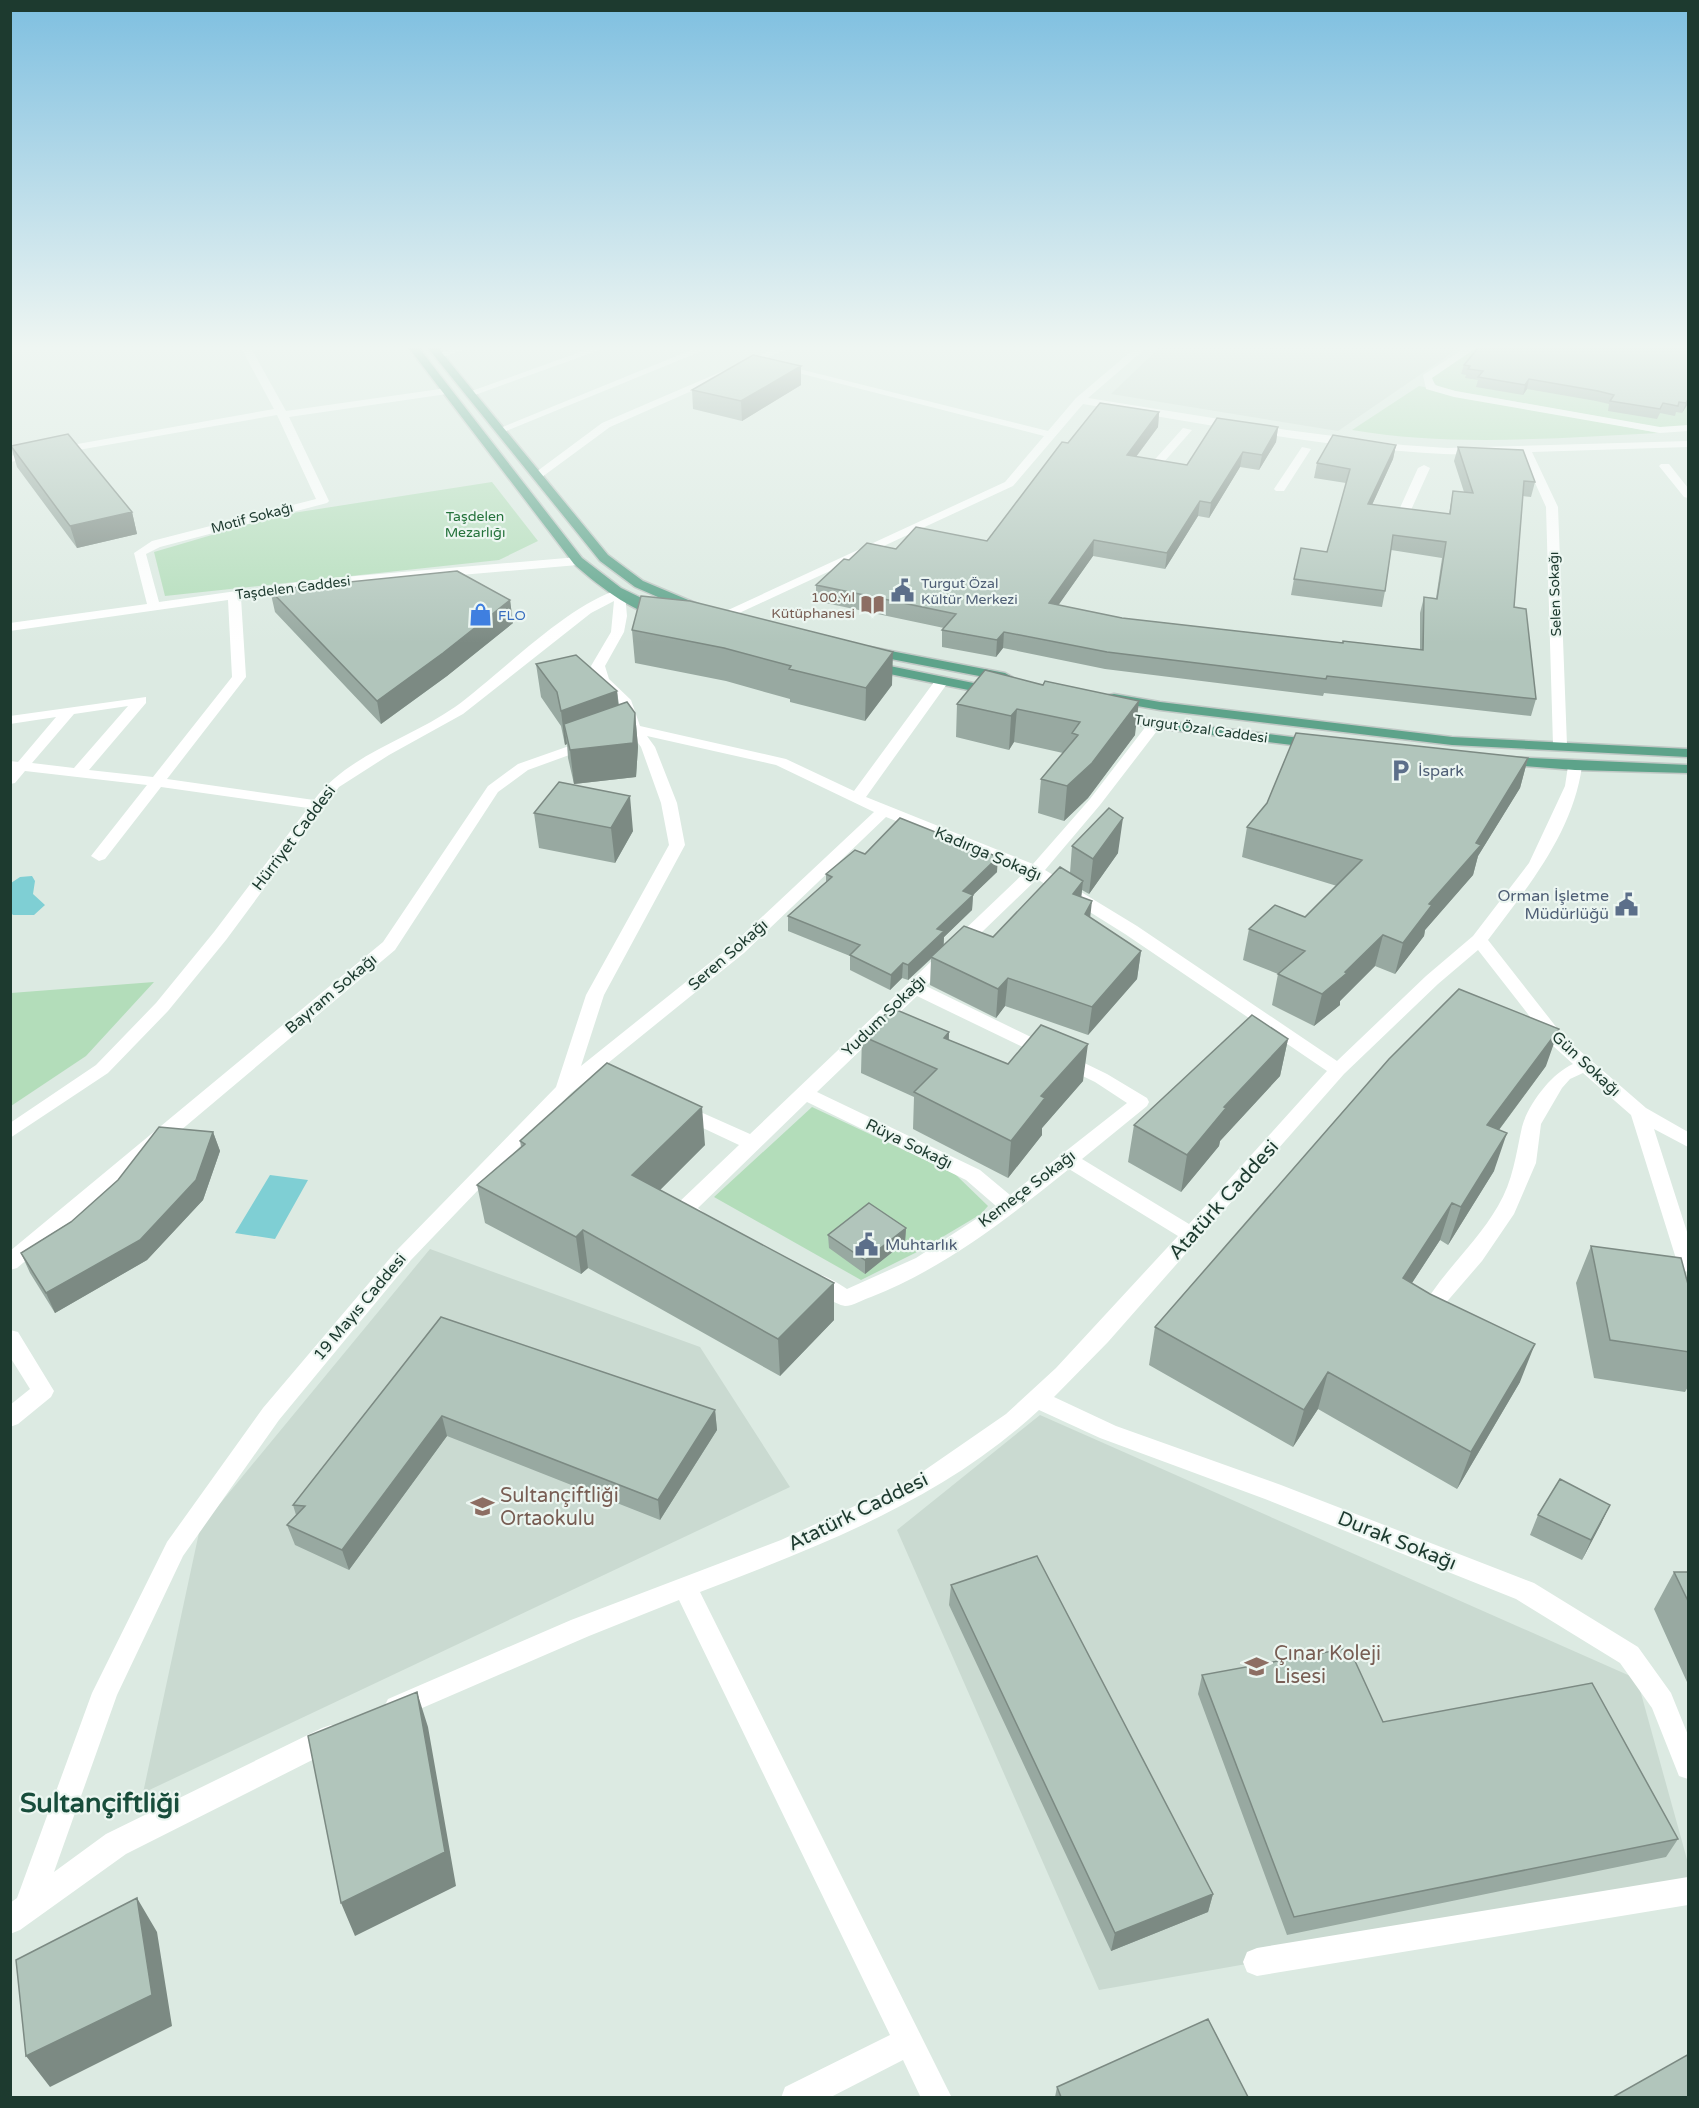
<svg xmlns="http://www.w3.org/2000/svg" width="1699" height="2108" font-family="'Varela Round',sans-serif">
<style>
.built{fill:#cadad1}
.green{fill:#b3ddba}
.water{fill:#7fcfd4}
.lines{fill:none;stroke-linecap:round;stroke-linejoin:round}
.major-casing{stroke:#c0c8c5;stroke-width:3}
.minor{fill:#fff;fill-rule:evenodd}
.major{fill:#5da38a;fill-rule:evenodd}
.wall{fill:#98a9a1}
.shaded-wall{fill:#7c8a83}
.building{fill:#b1c5bb;stroke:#7c8a83;stroke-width:1.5}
.labels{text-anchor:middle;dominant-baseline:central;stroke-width:4.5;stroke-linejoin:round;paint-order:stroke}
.far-park-label{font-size:14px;fill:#25733c;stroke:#ecf6f1}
.far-street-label{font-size:14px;fill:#1d3a2f;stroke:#ecf6f1}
.far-service-label{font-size:14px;fill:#4e5e75;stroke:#ecf6f1;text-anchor:start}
.far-education-label{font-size:14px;fill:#785e54;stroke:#ecf6f1;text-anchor:end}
.far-shop-label{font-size:14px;fill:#366cbe;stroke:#ecf6f1;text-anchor:start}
.service-label{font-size:16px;fill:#4e5e75;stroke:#ecf6f1;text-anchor:start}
.street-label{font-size:16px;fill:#1d3a2f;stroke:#ecf6f1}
.near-street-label{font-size:20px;fill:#1d3a2f;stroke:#ecf6f1}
.near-education-label{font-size:20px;fill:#785e54;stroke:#ecf6f1;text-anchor:start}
.near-district-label{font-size:27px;font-weight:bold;fill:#184d3b;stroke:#ecf6f1}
</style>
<rect width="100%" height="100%" fill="#dceae2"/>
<path class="built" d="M1159,348h300l-121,83 -227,-37z
M430,1249l270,98 90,140 -647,306 57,-265z
M1040,1415l597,264 51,184v23l-589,104 -202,-460z"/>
<path class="green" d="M1476,348h212v78l-26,2 -206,-37 -19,-5 -7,-8z
M1419,386l239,47c-102,5 -206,14 -306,-3z
M492,482l46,59 -39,19 -334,36 -11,-44 126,-37z
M154,982l-68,74 -75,50v-113z
M812,1107l143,67 33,32 -7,8 -62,37 -58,29 -147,-83z"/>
<path class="water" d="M32,876l3,5 -2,13 12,11 -11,10h-21l-2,-2v-30l9,-6z
M270,1175l38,5 -33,59 -40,-6z"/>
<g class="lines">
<defs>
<path id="major" d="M409,348h10l163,210 39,30 45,22v6c-24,5 -76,-37 -92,-52z
M428,348h10l170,207 35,26 57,24v6h-10l-55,-24 -35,-26z
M870,647l135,26 7,4 -7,4 -140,-27v-6z
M870,662l123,25 7,4 -7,4 -128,-26 -2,-3z
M1114,694l46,8 292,35 236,12v8l-236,-12 -292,-35 -51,-9v-6z
M1114,712l41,8 161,20 7,4 -7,4 -161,-20 -46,-9v-6z
M1505,757l183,8v8l-113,-3 -75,-6 -2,-3z"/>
</defs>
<use href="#major" class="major-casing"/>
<path class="minor" d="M241,348h10l35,63 161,-23 5,3 -5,3 -158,23 40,84 -2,2 -167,44 -14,7 13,48 162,-23 257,-22 6,4 -6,4 -257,22 -80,11 5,79 -79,102 147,21c35,-46 95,-61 141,-93 43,-31 115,-105 164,-117l6,4 2,22 -3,16 -19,34 4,13 22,21 9,26 146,33 68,32 83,-113h10l2,3 -83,116 167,67 57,-65 60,-78h10v6l-60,78 -55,65 92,56 200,135 89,-85 47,-40 56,-73 36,-77 3,-20 7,-4 5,1 2,3c-9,67 -55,122 -94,174l76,97 82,71 42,24v15l-34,-18 34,106v37l-7,-2 -3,-5 -47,-150 -48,-42 -13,6 -8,9 -21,36 -5,39 -22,51 -32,47 -38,44 -9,19 -7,2 -7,-2 -4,-6c20,-42 58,-72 81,-112 15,-25 18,-52 24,-79 6,-23 30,-54 51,-63l-21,-19 -74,-95 -40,34 -94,90 -236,268 -54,55 62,29 165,59 253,98 104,64 33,46 17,42v44l-9,-3 -27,-68 -32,-45 -104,-64 -251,-100 -165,-61 -61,-28c-95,89 -219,136 -339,182l252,506h-31l-18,-38 -74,38h-48l4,-11 105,-52 -211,-435 -90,36 -183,79 -9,4 -9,-4 -4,-8 4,-8 183,-79 210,-80 128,-59 97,-67 50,-46 122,-132 -109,-67c-61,49 -124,99 -198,128 -7,2 -18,9 -26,9 -9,-1 -38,-19 -42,-26l3,-5c14,-5 29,7 41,14l69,-31 80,-52 -30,-26 -159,-78 -109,106 11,9 -3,5 -7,2 -22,-10 -3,-5 3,-5 62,-59 -66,-31 -2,-4 2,-4h14l63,28 275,-262 -139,-55 -142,136 -173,140 -160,167 -132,160 -96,136 -66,139 -63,177 52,-38 216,-106 9,-3 9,3 4,9 -4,9 -214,108 -106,76 -10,4v-31l7,-5 75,-205 75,-151 96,-134 134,-158 159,-163 30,-92 83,-150 -8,-42 -20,-56 -15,-21 -8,-24 -20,-18 -7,-18 20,-34 3,-31 -23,12 -128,101 -74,41 -50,32 -113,153 -58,71 -60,62 -98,65v-15l86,-58 60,-62 58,-71 94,-124 -147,-21 -56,72 -6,2 -8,-5 56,-71 -122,-14 -10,12 -5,1v-23l8,1 38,-45 -46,7v-8l136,-19v6l-57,67 64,7 79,-100 -4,-77 -218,31v-8l137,-19 -13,-51 18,-12 164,-42 -39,-84 -267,47v-6l264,-47zM128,706l-54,62 -42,-5 42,-49zM647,736l129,29 98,47 -142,133 -151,121 23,-71 81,-150 -8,-42 -22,-56zM1037,879l88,55 202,137 -138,153 -107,-65 65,-53 2,-4 -2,-4 -40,-24 -181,-88zM917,996l178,86 32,21 -117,92 -30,-25 -163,-78z
M455,348h15l-31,10 -5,-3z
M591,348h14l-130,47 -9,-2z
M696,348h13l-205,84 -9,-2z
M776,348h13l-179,79 -68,50 -10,-2 70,-52z
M1135,348h11l-58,50 199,32 116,15 44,3 241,-7v6l-156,5 26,55 9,238 -2,3 -5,1 -7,-4 -7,-238 -25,-55c-25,1 -52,3 -77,2 -121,-6 -242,-31 -361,-50l-70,82 -289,134h-10l-1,-3 292,-135 39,-46 -269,-69v-4l273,68 28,-33z
M1465,348h11l-44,30 3,7 20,6 205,36 28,-2v6l-28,2 -206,-36 -28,-8 -3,-14z
M1183,428l9,2 -35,40h-8v-4z
M1302,447l9,2 -27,42h-8l-2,-2z
M1661,464h8l19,24v10l-4,-1 -25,-31z
M1424,465l6,3 -19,42 -10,2 -2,-2 19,-42z
M589,739l7,4 -2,3 -66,24 -30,22 -103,158 -378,318 -7,2v-19l373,-309 105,-156 30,-22z
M10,1330l8,2 36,59 -3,6 -33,27 -8,3v-22l20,-16 -20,-32z
M1688,1877v28l-431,71 -10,-4 -4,-10 4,-10 10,-4z"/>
<use href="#major" class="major"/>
</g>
<path class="wall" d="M1689,348v54l-7,11 -6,-1 -1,4 -15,-3 -3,6 -49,-8 1,-7 -13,-3 -69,-12 -4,6 -47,-8 2,-7 -13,-2 1,-3 -5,-1 3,-9z
M801,385l-59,36 -49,-12 -1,-19z
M1159,412l-1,15 -22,30 51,8 91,-38 -2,15 -17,28 -19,-3 -31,51 -11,-2 -33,53 -72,-13 -35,49 64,13 220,25 78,6v-36l4,-16 12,1 6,-40 -51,-8 -6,41 -3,16 -91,-12 3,-16 33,-27 19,-69 -32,-5 3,-15 79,-18 -3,14 -21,46 77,9 4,-23 11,1 -10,-31 4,-14 77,35 -4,15 -8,-1 -9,111 22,92 -5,17 -207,-23 -1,3 -218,-27 -102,-21 -7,9 -54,-10v-17l2,-2 -128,-27v-16l33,-25 47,-11 91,-8 81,-98z
M11,446l121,66 5,22 -60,14 -60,-81z
M270,590l240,10 3,23 -66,53 -66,48 -106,-112z
M641,596l251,89 -27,36 -75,-19v-3l-64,-18 -91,-18 -3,-33z
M536,664l81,27 2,14 16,8 3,34 -2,30 -62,7 -6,-26 -1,-14 -2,1 -4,-19 -20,-29z
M985,670l150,65 -47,63 -24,23 -26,-8 3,-34 22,-26 -49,-11 -5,8 -53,-13 1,-33z
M1528,758l-8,30 -42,68 -5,19 -48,55 -1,6 -29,38 -20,-8 -35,35v4l-26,21 -42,-21 6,-31 -35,-14 6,-31 56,-12 32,-31 -95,-29 5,-30z
M534,813l99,18 -18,32 -76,-15z
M1072,846l46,7 -29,41 -7,-4 -1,7 9,21 51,33 -4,28 -49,56 -83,-29 -9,12 -66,-33 1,-26 -23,21 -6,-2 -12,12 -40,-20v-14l-62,-25v-15l38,-34v-8l39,-20 132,18 -24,23 -1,15 -28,27v8l49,-8 77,-64z
M949,1032v8l59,24 75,17 -41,47v7l-34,43 -95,-49 1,-32 -53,-24 1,-37z
M1288,1039l-8,37 -60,65 -1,5 -38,46 -53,-30 6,-37z
M1546,1066l-47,64 -5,41 -46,74 -8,-5 -28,43 108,99 -63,107 -139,-80 -25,38 -144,-82 6,-38z
M213,1132l7,19 -17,49 -56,60 -92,53 -25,-40 -9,-20z
M520,1141l185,4 -45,45 174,130 -54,56 -192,-108 -7,6 -96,-51 -8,-38 44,-38z
M906,1228l-1,14 -40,32 -36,-26 -1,-13z
M1591,1246l98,42v97l-4,7 -91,-14 -18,-95z
M441,1317l274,93 2,20 -57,90 -213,-84 -98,134 -54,-25 -8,-20 9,-10 -3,-10z
M1610,1505l-28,55 -52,-25 8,-20z
M1674,1572h15v110h-2l-33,-73z
M951,1585l262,309 -5,18 -97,39 -162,-346z
M1202,1675l181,47 295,117 -12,18 -379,78 -89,-241z
M1057,2087l191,10h-193z"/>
<path class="shaded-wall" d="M801,366v19l-59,36 -1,-20z
M1529,379l-2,10 -4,6 2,-10z
M1689,398v4l-7,11 4,-10z
M1159,412l-1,15 -32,43 1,-15z
M1278,427l-2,15 -17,28 3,-15z
M1396,445l-3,14 -28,61 3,-16z
M1243,452l-3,15 -31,51 2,-15z
M1200,501l-2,15 -33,53 2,-16z
M132,512l5,22 -60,14 -7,-22z
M1094,540l-1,16 -45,64 1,-17z
M510,600l3,23 -66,53 -66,48 -4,-23z
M1004,632l-1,16 -7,9 1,-17z
M893,652l-1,33 -27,36 1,-33z
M617,691l3,34 -56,-1 3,20 -2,1 -4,-34z
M1139,701l-4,34 -47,63 -24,23 3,-35z
M1017,709l-3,33 -5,8 2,-34z
M635,713l3,34 -2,30 -62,7 -4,-34z
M1528,758l-8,30 -42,68 -5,19 -48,55 -1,6 -29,38 8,-31 26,-39 47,-61z
M630,796l3,35 -18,32 -4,-35z
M1123,818l-5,35 -29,41 4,-35z
M998,857l-1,15 -24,23 -1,15 -28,27 -1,10 -35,33v-15l29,-36 26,-38z
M1083,881l-3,27 -7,-14z
M1092,901l-3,27 -4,-14z
M1383,935l-8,31 -35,35v4l-26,21 8,-32z
M1141,951l-4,28 -49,56 4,-28z
M903,963l-1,15 -12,12 1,-15z
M1008,978l-3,28 -9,12 2,-29z
M1559,1029l-13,37 -71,96 12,-37z
M949,1032l-2,37 -3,-31z
M1288,1039l-8,37 -60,65 -1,5 -38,46 6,-37 37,-48z
M1088,1044l-5,37 -41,47v7l-34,43 3,-37 30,-45z
M702,1107l3,38 -68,68 -5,-38z
M213,1132l7,19 -17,49 -56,60 -92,53 -9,-20z
M1507,1133l-13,38 -46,74 13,-38z
M1452,1203l-12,37 -49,75 12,-37z
M906,1228l-1,14 -40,32v-14z
M583,1230l5,38 -7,6 -5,-37z
M834,1283v37l-54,56 -2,-37z
M1535,1344l-15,38 -63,107 14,-37z
M1328,1372l-10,37 -25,38 11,-37z
M715,1410l2,20 -57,90 -2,-20z
M442,1416l5,20 -98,134 -7,-20z
M1610,1505l-9,19 -19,36 9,-20z
M417,1692l11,35 28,159 -101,50 -14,-33z
M1213,1894l-5,18 -97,39 4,-18z
M137,1898l20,34 15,94 -122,61 -24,-31z"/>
<path class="building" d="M1478,348h211v50l-3,5 -7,-1 -1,4 -15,-3 -3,6 -50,-8 4,-6 -16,-4 -69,-12 -4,6 -47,-8 5,-6 -15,-2 2,-3 -6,-1z
M753,355l48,11 -60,35 -49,-11z
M1100,403l59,9 -32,43 60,10 30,-47 61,9 -16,28 -19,-3 -32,51 -11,-2 -33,52 -73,-13 -45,63 73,15 221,25v-2l80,9 1,-53 13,2 9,-57 -53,-7 -8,56 -91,-12 7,-31 26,4 23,-83 -33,-6 16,-28 63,10 -28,59 82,10 3,-23 20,2 -15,-46 65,3 12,32 -11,-1 -10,126 12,2 10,90 -209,-23 -1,3 -219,-27 -103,-20 -7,8 -55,-10 14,-16 -140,-29 28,-26 5,1 18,-17 29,6 20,-22 71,14 75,-99 6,1z
M68,434l64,78 -62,14 -59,-80z
M457,571l53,29 -67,53 -66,48 -107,-111z
M641,596l49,5 203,51 -27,36 -77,-19 2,-3 -67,-18 -92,-18z
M576,655l41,36 -56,20 -4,-19 -21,-28z
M985,670l58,15 2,-4 94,20 -47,62 -25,23 -26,-7 37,-44 -6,-2 8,-11 -63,-13 -6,7 -54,-12z
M627,702l8,11 -2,30 -63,7 -6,-26z
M1296,733l232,25 -52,85 5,2 -52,59 3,1 -29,38 -20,-8 -38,37 2,1 -25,21 -44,-20 27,-23 -56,-22 26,-24 30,12 57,-57 -115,-33 20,-24z
M559,782l71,14 -19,32 -77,-15z
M1109,808l14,10 -30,41 -21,-13z
M900,818l98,39 -35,34 10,4 -36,34 7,2 -36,34 -5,-2 -12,12 -41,-20 10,-10 -72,-29 44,-39 -6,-3 29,-24 10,4z
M1060,867l23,14 -10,13 19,7 -7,13 56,37 -49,56 -84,-29 -10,11 -67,-32 33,-31 29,11z
M1459,989l100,40 -72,96 20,8 -46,74 -9,-4 -49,75 27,16 105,50 -64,108 -143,-80 -24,38 -149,-83 234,-268z
M892,1008l57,24 -5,6 64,26 33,-39 47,19 -47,52 4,2 -34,43 -97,-49 23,-23 -75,-33z
M1252,1015l36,24 -64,68 2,1 -39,47 -53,-30z
M607,1063l95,44 -70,68 202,108 -56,56 -195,-109 -7,7 -99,-52 48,-41 -5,-3z
M159,1127l54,5 -17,48 -56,60 -94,53 -25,-40 50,-31 47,-42z
M869,1203l37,25 -41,32 -37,-25z
M1591,1246l90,12 8,30v64l-79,-12z
M441,1317l274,93 -57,90 -216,-84 -100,134 -55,-25 18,-19 -12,-1z
M1560,1479l50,26 -19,35 -53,-25z
M1037,1556l176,338 -98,39 -164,-348z
M1674,1572h15v31z
M1349,1648l34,74 209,-39 86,156 -384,78 -92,-242z
M417,1692l28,160 -104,51 -33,-167z
M137,1898l15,97 -126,61 -10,-96z
M1208,2019l40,78h-187l-4,-10z
M1689,2054v43h-76z"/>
<linearGradient id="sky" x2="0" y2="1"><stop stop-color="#7ebfe0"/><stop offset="0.54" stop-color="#eff6f2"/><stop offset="1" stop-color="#eff6f2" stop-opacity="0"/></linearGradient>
<rect width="1699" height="643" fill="url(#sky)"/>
<defs>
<symbol id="civic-bare" viewBox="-9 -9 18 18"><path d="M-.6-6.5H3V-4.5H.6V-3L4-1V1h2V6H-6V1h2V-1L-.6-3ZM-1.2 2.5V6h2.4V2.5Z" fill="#5c6f8a" stroke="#ecf6f1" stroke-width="2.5" paint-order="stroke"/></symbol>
<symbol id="library-bare" viewBox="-9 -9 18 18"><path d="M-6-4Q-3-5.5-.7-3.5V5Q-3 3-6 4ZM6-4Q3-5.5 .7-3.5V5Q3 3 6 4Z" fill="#8d6e63" stroke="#ecf6f1" stroke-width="2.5" paint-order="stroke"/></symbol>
<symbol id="shop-bare" viewBox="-9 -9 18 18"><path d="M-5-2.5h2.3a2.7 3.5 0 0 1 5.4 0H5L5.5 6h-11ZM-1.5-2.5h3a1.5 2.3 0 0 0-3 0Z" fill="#3f7fe0" stroke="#ecf6f1" stroke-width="2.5" paint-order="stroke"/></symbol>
<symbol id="parking-bare" viewBox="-9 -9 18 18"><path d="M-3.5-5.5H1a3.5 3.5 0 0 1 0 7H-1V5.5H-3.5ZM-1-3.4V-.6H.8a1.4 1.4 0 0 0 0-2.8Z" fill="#5c6f8a" stroke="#ecf6f1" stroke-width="2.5" paint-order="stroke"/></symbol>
<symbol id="school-bare" viewBox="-9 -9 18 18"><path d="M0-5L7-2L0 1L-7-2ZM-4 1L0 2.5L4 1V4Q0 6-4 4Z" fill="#8d6e63" stroke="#ecf6f1" stroke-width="2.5" paint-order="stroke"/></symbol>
</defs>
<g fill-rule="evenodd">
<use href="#civic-bare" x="886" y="574" width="33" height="33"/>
<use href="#library-bare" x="856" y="588" width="33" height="33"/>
<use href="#shop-bare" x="464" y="598" width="33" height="33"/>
<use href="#parking-bare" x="1384" y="754" width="33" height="33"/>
<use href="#civic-bare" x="1610" y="888" width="33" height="33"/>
<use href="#civic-bare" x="850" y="1228" width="33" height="33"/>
<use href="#school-bare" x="466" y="1490" width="33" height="33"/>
<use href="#school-bare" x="1240" y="1650" width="33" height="33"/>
</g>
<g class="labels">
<g class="far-park-label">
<text x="475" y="516">Taşdelen<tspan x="475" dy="16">Mezarlığı</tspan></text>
</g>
<g class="far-street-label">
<text transform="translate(252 518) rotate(-15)">Motif Sokağı</text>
<text transform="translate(293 588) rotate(-7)">Taşdelen Caddesi</text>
<text transform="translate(1555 594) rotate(-92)">Selen Sokağı</text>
<text transform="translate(1201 729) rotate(8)">Turgut Özal Caddesi</text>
</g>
<g class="far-service-label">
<text x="921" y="583">Turgut Özal<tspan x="921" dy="16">Kültür Merkezi</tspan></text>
</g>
<g class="far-education-label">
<text x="855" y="597">100.Yıl<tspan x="855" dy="16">Kütüphanesi</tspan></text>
</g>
<g class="far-shop-label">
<text x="498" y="615">FLO</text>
</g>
<g class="service-label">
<text x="1418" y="771">İspark</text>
<text x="1609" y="896" text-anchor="end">Orman İşletme<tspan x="1609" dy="18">Müdürlüğü</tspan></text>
<text x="885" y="1245">Muhtarlık</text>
</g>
<g class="street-label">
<text transform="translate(294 838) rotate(-53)">Hürriyet Caddesi</text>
<text transform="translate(988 854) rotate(23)">Kadırga Sokağı</text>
<text transform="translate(728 955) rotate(-41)">Seren Sokağı</text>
<text transform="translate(331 994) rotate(-40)">Bayram Sokağı</text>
<text transform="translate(884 1016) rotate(-44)">Yudum Sokağı</text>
<text transform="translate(1586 1064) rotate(43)">Gün Sokağı</text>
<text transform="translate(909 1144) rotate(26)">Rüya Sokağı</text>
<text transform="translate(1027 1189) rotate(-37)">Kemeçe Sokağı</text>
<text transform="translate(360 1307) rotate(-50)">19 Mayıs Caddesi</text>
</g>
<g class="near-street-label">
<text transform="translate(1224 1200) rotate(-48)">Atatürk Caddesi</text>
<text transform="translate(858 1512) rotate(-26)">Atatürk Caddesi</text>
<text transform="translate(1397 1541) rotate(22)">Durak Sokağı</text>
</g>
<g class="near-education-label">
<text x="500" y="1496">Sultançiftliği<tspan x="500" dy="23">Ortaokulu</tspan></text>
<text x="1274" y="1654">Çınar Koleji<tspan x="1274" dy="23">Lisesi</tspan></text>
</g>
<g class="near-district-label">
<text x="100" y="1803">Sultançiftliği</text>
</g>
</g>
<rect width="1699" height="2108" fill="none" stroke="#1d3a2f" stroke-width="24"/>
</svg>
